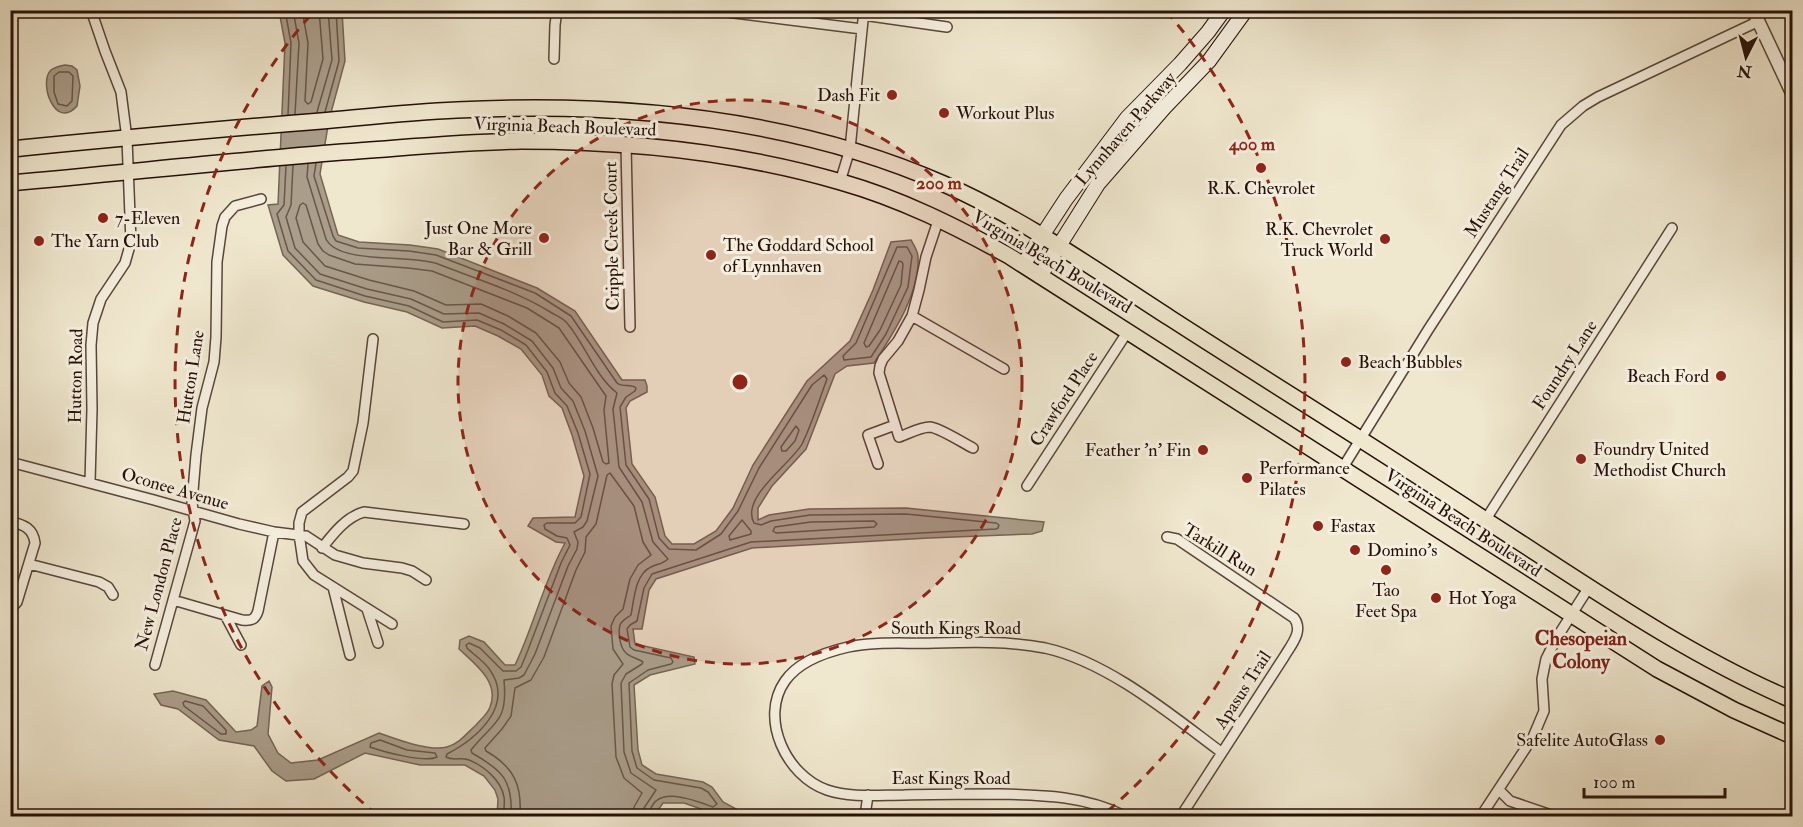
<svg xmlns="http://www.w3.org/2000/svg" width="1803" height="827" font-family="'IM FELL Double Pica',serif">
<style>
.water{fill:#aa9e8b;stroke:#756557;stroke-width:1.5}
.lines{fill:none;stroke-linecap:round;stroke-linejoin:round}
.shore{stroke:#68574a;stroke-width:1.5}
.minor-casing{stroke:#58463a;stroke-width:12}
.tertiary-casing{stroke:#58463a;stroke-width:15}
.secondary-casing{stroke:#251008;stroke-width:16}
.primary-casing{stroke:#251008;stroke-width:18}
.minor{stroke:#f5efdf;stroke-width:9}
.tertiary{stroke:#f5efdf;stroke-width:12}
.secondary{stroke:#f5efdf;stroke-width:14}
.primary{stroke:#efe7ce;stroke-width:15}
.ring{fill:none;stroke:#8f2418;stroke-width:3;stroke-dasharray:10 8}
.poi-dot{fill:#8f2418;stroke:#f5efdf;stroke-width:2}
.labels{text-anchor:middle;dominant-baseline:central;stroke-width:6;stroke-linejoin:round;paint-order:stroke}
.poi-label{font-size:18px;fill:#251008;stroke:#f5efdf;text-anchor:start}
.street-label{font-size:18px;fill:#251008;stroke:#f5efdf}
.neighbourhood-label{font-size:20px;font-weight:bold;fill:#7a1f14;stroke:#f5efdf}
.centre{fill:#8f2418;stroke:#f5efdf;stroke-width:3}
.ring-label{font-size:18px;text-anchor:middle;font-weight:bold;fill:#8f2418;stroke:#f5efdf;stroke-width:6;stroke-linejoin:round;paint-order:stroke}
</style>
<rect width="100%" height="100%" fill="#efe7ce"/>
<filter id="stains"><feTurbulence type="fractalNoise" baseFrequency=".00333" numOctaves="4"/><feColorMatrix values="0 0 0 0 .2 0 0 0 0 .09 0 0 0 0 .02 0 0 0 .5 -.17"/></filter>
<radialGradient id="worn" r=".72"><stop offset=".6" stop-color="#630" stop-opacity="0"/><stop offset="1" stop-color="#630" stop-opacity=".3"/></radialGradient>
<path class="water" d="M279,11h63l3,50 -16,59 -9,54 18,61 21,7 51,3 28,4 99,39 38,23 47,69h23l2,6v6l-17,9 -4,7 6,56 23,33 10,39 7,8h22l22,-13 17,-23 20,-43 54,-84 43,-40 23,-51 18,-48 20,-2c3,5 7,11 7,17 2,36 -25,77 -44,106l-27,3 -12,8 -29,75 -34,37 -14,22v12l11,-5 40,-6 97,-1 138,14 -2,9 -10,3 -103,4 -177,10 -96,31 -7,11 -7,39h-9l2,15 59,13 1,7 -45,11 -16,10 4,65 4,15 14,9 47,8 9,5 11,15 17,9 -2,5h-17l-37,-13h-21l-9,13h-157l1,-17 -3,-9 -11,-14 -19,-11h-45l-55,-12 -51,26 -28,2 -14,-10 -18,-25 -35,-6 -41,-31 -17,-4 -7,-11 19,-3 33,9 30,32 15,-2 6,-4 5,-40 7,-5 3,6 -4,47 10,19 13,10 27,-3 61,-27c17,6 50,19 68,14 12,-3 20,-14 29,-22 5,-6 12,-11 14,-18 10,-25 -15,-43 -31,-58l1,-9 9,-4 15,6 21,23h10c19,-40 29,-84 50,-122l-9,-1 -28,-16 5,-8 42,-1 9,-41 -12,-41 -10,-27 -13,-12 -7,-21 -21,-26 -23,-13 -23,-10 -33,2 -35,-16 -43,-10 -51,-16 -30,-31 -15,-50 10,-1 7,-161z
M65,65l7,1 5,4 3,16 -3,20c-22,25 -39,-24 -26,-36 4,-3 9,-4 14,-5z"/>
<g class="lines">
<path class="shore" d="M285,10l6,33 -3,72
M293,10l6,33 -4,71
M302,10l6,33 -3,58 3,3 3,-2 12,-43 -4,-49
M59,72h10l4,4 -1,25 -5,5 -9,-2 -4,-12v-16z
M317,112l15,-52 -4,-50
M325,112l14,-51 -3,-51
M316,163l-2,13 19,60 3,5 22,7 51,3 27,4 99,38 36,23 46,67c6,5 14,0 19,5l-1,3 -9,6 -6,10 6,58 23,34 10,39 10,11 27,1 25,-16 17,-23 21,-43 53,-83 12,-10 3,4c-8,21 -15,45 -25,65 -11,20 -62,53 -48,79l7,2 10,-4 39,-6 96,-1 90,9 3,2 -1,3 -2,1 -245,13 -99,32 -8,14 -7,33 -7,4 -3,4 3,18 4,3 37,8 2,4 -2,2 -23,6 -19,13 3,68 5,17 17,12 47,8 7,4 9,12 -4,3c-20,-7 -60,-24 -64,9
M308,164l-1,13 19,62c13,26 86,15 112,25 38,15 79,27 114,49 5,3 11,5 15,10 18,21 28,53 50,70l-4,16 6,58 23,35 11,40 15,17c-5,5 -11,5 -17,8 -16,7 -17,33 -20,48 -4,3 -9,5 -11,10 -2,8 0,23 6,28 5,5 12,5 17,9l-1,2 -16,10 -5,9 3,69 7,21 25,17 -12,18 -2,8
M293,165l-2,40 -5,12 9,31 25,26 47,15 44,10 33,15 35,-1 25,11 28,17 21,27 8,20 12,13 12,30 13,45 -11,45 -4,6 -9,5 4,10 -1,7 -9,17 -33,88 -11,21 -5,3 -15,2c4,43 -10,41 -33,70l1,3c30,17 41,27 39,63
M286,166l-2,39 -7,9 11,37 28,29 49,16 44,10 34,16 34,-2 24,10 25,15 21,27 8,21 12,13 11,27 12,41 -9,43 -6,6h-28l-3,2 1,4 12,7 10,2 3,7 -9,18 -33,87 -7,17 -5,4h-13l-23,-23 -11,-5 -3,2 1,3c7,7 18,14 23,22 25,36 -14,69 -43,84l-1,3c7,4 15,0 23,3 15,6 32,20 35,37 1,6 0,13 -1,19
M303,203l3,2 12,39 5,7 6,4 26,9 53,4 24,3 95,37 32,20 47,68 -2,14 5,53 -3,1 -3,-2 -10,-34 -12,-31 -12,-14 -9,-21 -24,-29 -28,-17 -27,-12 -35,1 -32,-14 -45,-11 -44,-14 -22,-24 -7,-24 4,-13z
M897,247h10l5,9 -4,31 -22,47 -15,23 -27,3 -1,-4 13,-13z
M899,261l3,1 1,2 -2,21 -21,45 -11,16 -3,1 -2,-4z
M796,426l3,4 -4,11 -9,10h-4l-1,-4z
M742,520l9,11v3l-21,6 -1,-4z
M874,521l3,3 -3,3 -98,6 -3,-2 2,-4 36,-5z
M185,701l18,5 23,24v4h-5l-37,-28 -1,-3z
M380,740l27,10 28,3 2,4c-12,6 -53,-5 -67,-10l1,-4z
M520,816c2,-31 -6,-49 -34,-65l-1,-3 17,-19 9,-13 4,-28 16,-8 13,-23 32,-87 9,-18 1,-15 10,-13 11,-49 3,-2 24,33 9,36 8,13 -13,10 -8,14 -7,30 -8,8 -4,9 2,23 10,15 -9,11 -2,9 4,73 8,21 18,15 -8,14 -1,9"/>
<defs>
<path id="minor" d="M710,10l152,19
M863,15l84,12
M554,59l1,-34 2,-15
M626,145l4,182
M840,182l10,-33 14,-139
M939,218l-13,39 -7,33 -7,26 -14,25 -15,18 -3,7 -1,7 20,64c9,-3 21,-10 31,-10 10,1 33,16 43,21
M912,316l92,53
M373,339l-10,84 -10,48 -5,6 -46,35 -3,11v11l4,27 11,14 78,49
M10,462l144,38 85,24 35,8 32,4 29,19 28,8 39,5 10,3 14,9
M878,464l-10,-29 27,-10
M1342,469l86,-139 133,-205 22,-19 15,-9 161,-76
M90,482l2,-73 -1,-64 2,-22 8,-24 24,-36 6,-21 -4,-103 -6,-47 -16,-41 -14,-41
M1027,486l101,-155
M1486,519l186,-291
M10,521c14,4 23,7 25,22l-18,59 -7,8
M1167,537l10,2 117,79c10,13 -3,27 -10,39l-103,159
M322,548c11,-14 24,-31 42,-36l100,12
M29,564l70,18 9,5 5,8
M333,587l17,68
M173,600l69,20c9,1 13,0 16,-9l16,-79
M367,609l11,34
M225,615l16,30
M155,665l40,-144 -3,-18 4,-48 6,-47 12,-46 2,-25 1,-75 5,-36 3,-9 10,-11 26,-7
M1499,790l11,11 44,15
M865,816l3,-21
M1125,816c-40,-20 -81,-21 -125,-22 -32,0 -64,0 -96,1 -25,0 -54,3 -77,-5 -41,-14 -68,-72 -42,-109 14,-20 41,-29 63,-34 28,-6 59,-3 87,-4 37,-1 74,-2 110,5 63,14 125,66 176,104
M1481,816l52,-79 11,-26 -2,-32 4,-20 10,-20 33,-52"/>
<path id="tertiary" d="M1753,10l39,83"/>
<path id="secondary" d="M1023,265l43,-66 61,-81 53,-54 28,-32 16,-22
M1040,276l58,-92 66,-76 45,-47 37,-51"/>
<path id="primary" d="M10,149c104,-10 207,-20 311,-28 45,-4 91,-9 136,-11 164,-8 335,7 487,74 80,35 153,87 226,134 107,69 214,135 320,205 98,63 195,131 302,177
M10,183c111,-10 222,-22 332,-31 60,-4 120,-10 179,-11 107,0 217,11 320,41 60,17 114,44 168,74l648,413 77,41 58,26"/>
</defs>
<use href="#minor" class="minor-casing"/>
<use href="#tertiary" class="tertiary-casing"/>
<use href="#secondary" class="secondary-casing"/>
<use href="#primary" class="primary-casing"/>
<use href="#minor" class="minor"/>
<use href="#tertiary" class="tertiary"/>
<use href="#secondary" class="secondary"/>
<use href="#primary" class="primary"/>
</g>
<circle cx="740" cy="382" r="282" fill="#8f2418" fill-opacity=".12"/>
<g class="ring">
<circle cx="740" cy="382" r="282"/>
<path d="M377 815A565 565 0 0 1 314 11M1166 11A565 565 0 0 1 1103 815"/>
</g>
<g class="poi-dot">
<circle cx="892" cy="95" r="6"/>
<circle cx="944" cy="113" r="6"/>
<circle cx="1261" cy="168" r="6"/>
<circle cx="103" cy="218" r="6"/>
<circle cx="544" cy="238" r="6"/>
<circle cx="1385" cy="239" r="6"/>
<circle cx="39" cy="241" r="6"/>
<circle cx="711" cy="255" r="6"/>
<circle cx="1346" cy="362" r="6"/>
<circle cx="1721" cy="376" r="6"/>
<circle cx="1203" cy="450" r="6"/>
<circle cx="1581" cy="459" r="6"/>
<circle cx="1247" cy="478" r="6"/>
<circle cx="1318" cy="526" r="6"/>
<circle cx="1355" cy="550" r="6"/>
<circle cx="1386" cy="570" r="6"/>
<circle cx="1436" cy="598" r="6"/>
<circle cx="1660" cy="740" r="6"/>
</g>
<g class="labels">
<g class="poi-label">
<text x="880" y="95" text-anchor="end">Dash Fit</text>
<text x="956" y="113">Workout Plus</text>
<text x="1261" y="188" text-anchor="middle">R.K. Chevrolet</text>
<text x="115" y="218">7-Eleven</text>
<text x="532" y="228" text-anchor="end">Just One More<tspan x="532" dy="21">Bar &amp; Grill</tspan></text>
<text x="1373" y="229" text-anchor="end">R.K. Chevrolet<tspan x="1373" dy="21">Truck World</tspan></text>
<text x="51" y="241">The Yarn Club</text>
<text x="723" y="245">The Goddard School<tspan x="723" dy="21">of Lynnhaven</tspan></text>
<text x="1358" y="362">Beach Bubbles</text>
<text x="1709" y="376" text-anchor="end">Beach Ford</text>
<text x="1593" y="449">Foundry United<tspan x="1593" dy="21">Methodist Church</tspan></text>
<text x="1191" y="450" text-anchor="end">Feather 'n' Fin</text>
<text x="1259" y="468">Performance<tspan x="1259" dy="21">Pilates</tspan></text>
<text x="1330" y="526">Fastax</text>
<text x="1367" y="550">Domino's</text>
<text x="1386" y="590" text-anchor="middle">Tao<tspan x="1386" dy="21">Feet Spa</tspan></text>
<text x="1448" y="598">Hot Yoga</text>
<text x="1648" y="740" text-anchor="end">Safelite AutoGlass</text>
</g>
<g class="street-label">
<text transform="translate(565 127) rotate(2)">Virginia Beach Boulevard</text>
<text transform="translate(1126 129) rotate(-49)">Lynnhaven Parkway</text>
<text transform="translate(1497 193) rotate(-57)">Mustang Trail</text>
<text transform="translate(612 236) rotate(-91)">Cripple Creek Court</text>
<text transform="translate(1052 262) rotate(31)">Virginia Beach Boulevard</text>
<text transform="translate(1565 365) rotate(-57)">Foundry Lane</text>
<text transform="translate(76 376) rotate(-89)">Hutton Road</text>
<text transform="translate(191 377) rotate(-81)">Hutton Lane</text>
<text transform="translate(1064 399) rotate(-57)">Crawford Place</text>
<text transform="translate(175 489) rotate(16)">Oconee Avenue</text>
<text transform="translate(1463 523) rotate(33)">Virginia Beach Boulevard</text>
<text transform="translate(1220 550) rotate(32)">Tarkill Run</text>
<text transform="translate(159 584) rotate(-75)">New London Place</text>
<text x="956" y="628">South Kings Road</text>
<text transform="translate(1243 690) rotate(-57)">Apasus Trail</text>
<text x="951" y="778">East Kings Road</text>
</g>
<g class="neighbourhood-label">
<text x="1581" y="638">Chesopeian<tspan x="1581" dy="23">Colony</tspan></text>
</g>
</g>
<circle cx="740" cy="382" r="9" class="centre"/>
<g class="ring-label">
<text x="1252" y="150">400 m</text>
<text x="939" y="189">200 m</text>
</g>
<rect width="1803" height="827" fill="none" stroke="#efe7ce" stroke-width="36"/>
<rect x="12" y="12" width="1779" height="803" fill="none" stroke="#251008" stroke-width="3"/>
<rect x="18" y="18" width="1767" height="791" fill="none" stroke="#251008" stroke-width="1.5"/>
<g transform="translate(1746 57) rotate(186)" stroke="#f5efdf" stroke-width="4.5" paint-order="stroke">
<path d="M0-4.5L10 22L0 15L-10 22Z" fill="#251008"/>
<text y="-9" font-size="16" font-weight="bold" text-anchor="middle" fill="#251008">N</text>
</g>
<path d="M1584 788v9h141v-9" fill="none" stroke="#251008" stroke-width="3"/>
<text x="1593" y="788" font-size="18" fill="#251008" stroke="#f5efdf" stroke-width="4.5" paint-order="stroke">100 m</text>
<rect width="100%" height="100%" filter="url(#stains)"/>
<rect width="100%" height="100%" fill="url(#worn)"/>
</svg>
